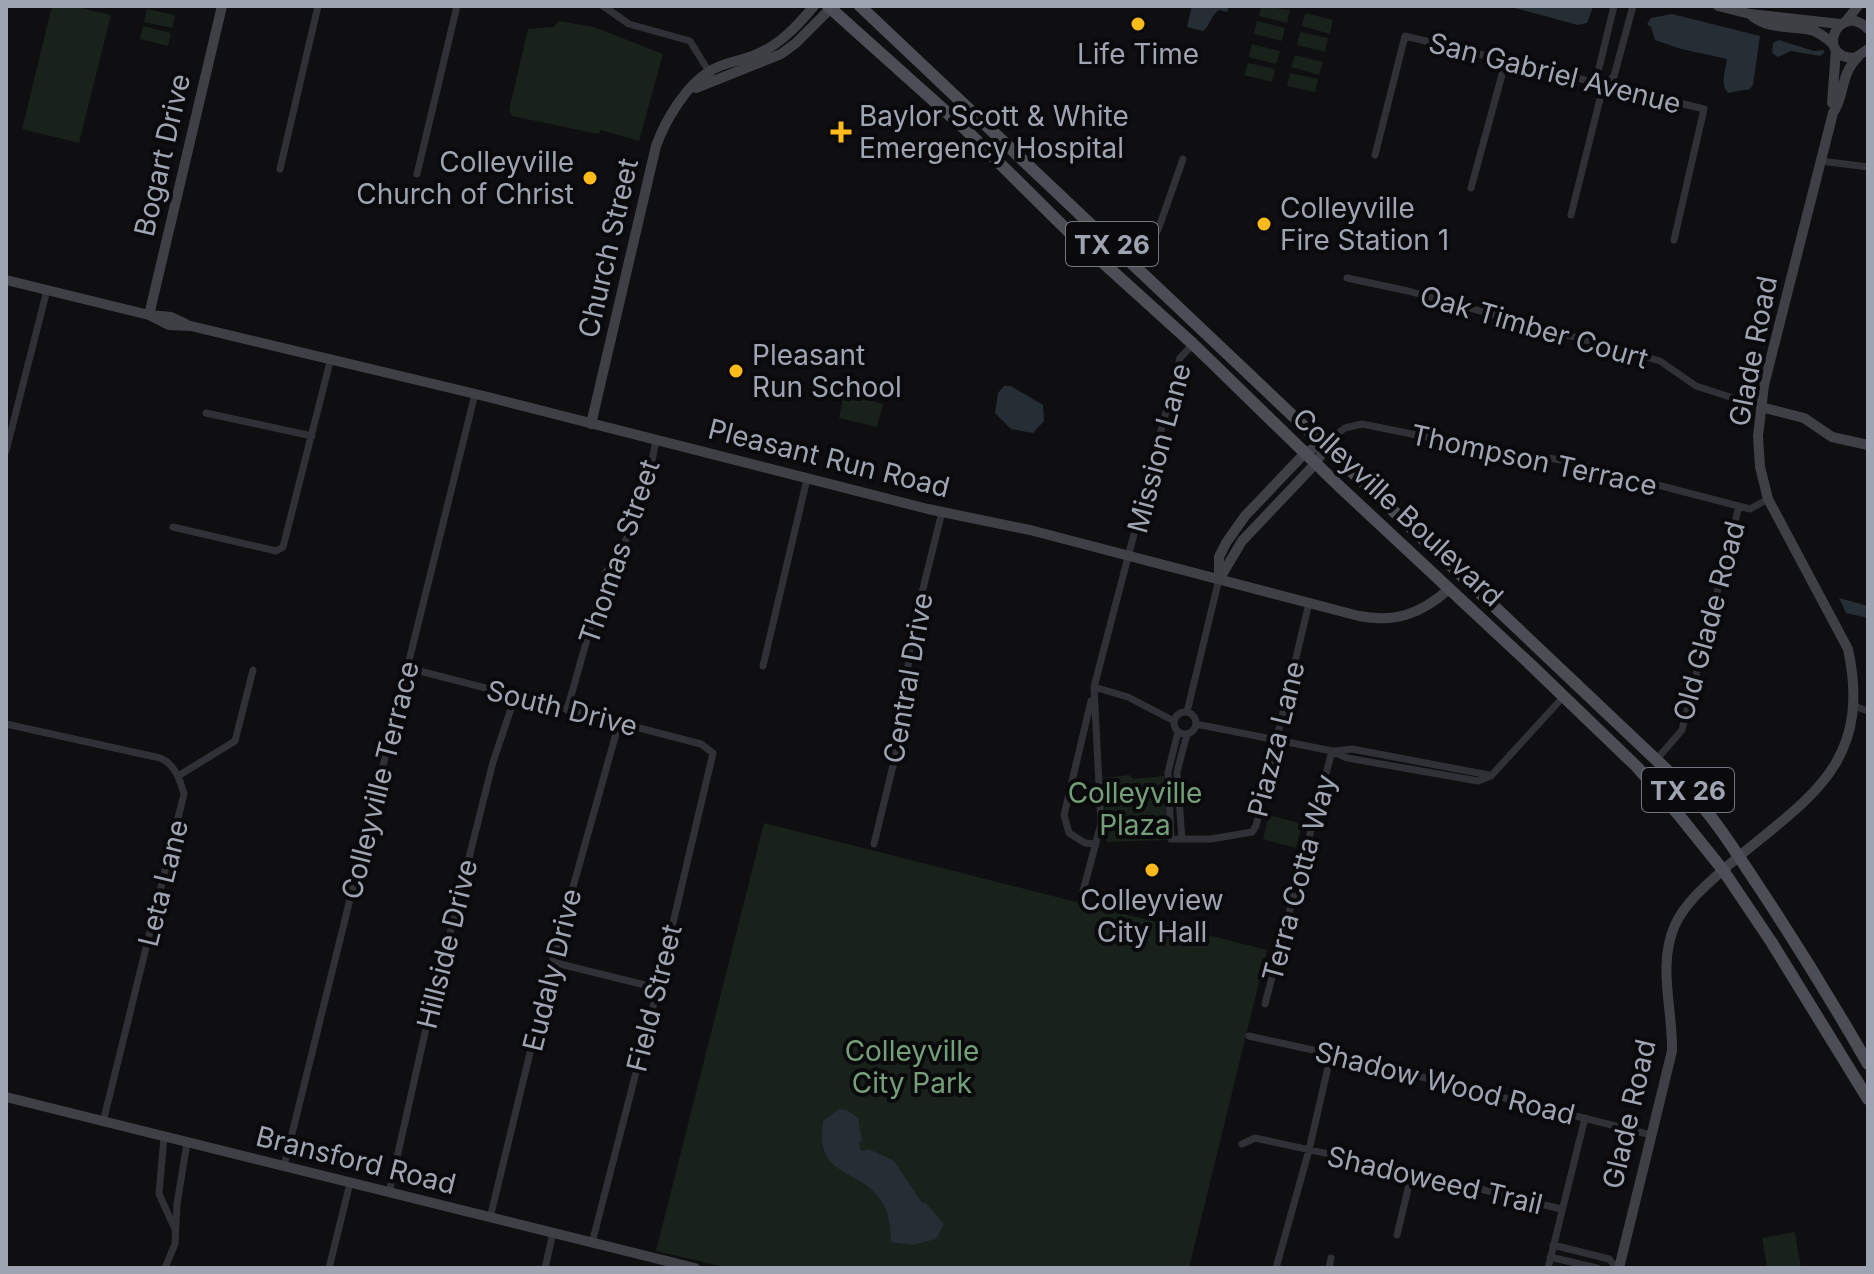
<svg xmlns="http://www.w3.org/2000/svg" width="1874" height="1274" font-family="Inter,sans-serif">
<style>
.green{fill:#19211b}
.water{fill:#252d35}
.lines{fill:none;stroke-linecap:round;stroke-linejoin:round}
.street{stroke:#303136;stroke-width:7}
.secondary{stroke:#3e4046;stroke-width:10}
.primary{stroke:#4c4e55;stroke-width:12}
.poi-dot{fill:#ffbb19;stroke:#0a0a0c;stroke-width:3}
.labels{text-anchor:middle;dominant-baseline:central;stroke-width:8;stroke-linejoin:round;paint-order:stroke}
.shield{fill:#0a0a0c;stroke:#727681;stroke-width:2}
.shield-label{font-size:26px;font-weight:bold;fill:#9fa4b3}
.poi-label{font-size:28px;fill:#9fa4b3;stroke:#0a0a0c;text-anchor:start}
.street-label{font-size:28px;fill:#9fa4b3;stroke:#0a0a0c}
.park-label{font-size:28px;fill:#74a079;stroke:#0a0a0c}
</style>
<rect width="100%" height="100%" fill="#0f0f11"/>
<path class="green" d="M52,6h21l38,9 -32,128 -57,-14z
M1261,6l29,4 -3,13 -28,-7z
M147,9l28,6 -3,13 -28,-6z
M1305,13l28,7 -3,14 -28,-8z
M558,21l36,6 69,27 -24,87 -38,-11 -3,4 -86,-18 -3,-6 19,-81 26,-2z
M1257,21l28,7 -3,13 -28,-7z
M143,26l28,7 -3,13 -28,-7z
M1300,32l28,6 -3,14 -28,-7z
M1252,44l28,7 -4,13 -27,-7z
M1295,55l28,7 -4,13 -28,-8z
M1248,63l27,6 -3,13 -28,-7z
M1290,73l28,6 -3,13 -28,-6z
M844,394l39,10 -6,23 -38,-9z
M1130,775l3,4 31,-3 3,64 -60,2 -4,-64z
M1269,815l33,9 -6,24 -33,-9z
M764,823l503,127 -78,318h-460l-73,-17z
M1795,1232l6,36h-34l-5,-30z"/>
<path class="water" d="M1192,6h37l-2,6 -8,-2c-9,6 -8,15 -16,21l-16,-4z
M1507,6h86v1l-6,16 -9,2z
M1672,14l88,22 -7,49 -3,4 -22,4c-9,-10 -2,-22 -1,-34l-46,-10 -26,-9 -4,-13 -4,-3 4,-6z
M1779,40l35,11 9,-1 2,2 -5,4 -29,-5 -13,6 -6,-4 1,-10z
M1004,386h7l32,19 1,16 -11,12 -22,-4 -16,-16 3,-20z
M1839,598l29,8v12l-22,-5z
M839,1109l8,1 11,8 4,23 -3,1 1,7 3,2 6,-2 25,12 28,42h4l18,21 -8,15 -23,6 -22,-3c-1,-12 -1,-26 -7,-37 -22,-40 -70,-23 -61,-84z"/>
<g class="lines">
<path class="street" d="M603,6l26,18 61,17 21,34
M1603,87l-5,-15 16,-66
M1375,155l30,-119 299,73 -30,131
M1821,161l47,6
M280,169l38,-163
M417,174l40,-168
M1471,188l35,-128
M1571,215l32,-128 11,-11 19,-70
M1133,264l25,-34 25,-71
M1347,278l61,13 238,66 14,4 36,25 65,21
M206,413l106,23
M1330,439l15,-11 17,-4 119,24 80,12 189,49 18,-10
M6,451l41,-161
M173,527l103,24 7,-4 48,-189
M763,666l44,-187
M408,668l293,76 12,9 -57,242 -64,248
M1094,687l34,10 46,24
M1091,701l-27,114 5,18 16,10 11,1
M1854,706l14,5
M567,710l39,-138 24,-39 17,-45 9,-48
M1187,712l32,-133
M1174 723a11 11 0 1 1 22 0a11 11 0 1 1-22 0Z
M6,724l154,34c15,6 20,22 24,36l-81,328
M1196,724l136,27 15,7 131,23 13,-5 73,-80
M1178,732l-10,40 3,67h40l41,-7 4,-6 53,-223
M1335,751l17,-2 137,26
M1657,759l25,-29 57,-224
M178,776l57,-35 18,-71
M1182,839l-5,-67 10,-38
M874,844l25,-103 13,-108 30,-121
M1083,891l18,-67 -7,-137 86,-329 13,-14
M552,962l105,26
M1265,1004l67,-253
M1249,1036l82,18 320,81
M164,1137l-5,57 16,35
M1242,1144l13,-6 157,34 149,37
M284,1166l191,-772
M389,1193l35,-156 69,-275 22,-65
M490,1218l62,-256 67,-239
M1397,1235l15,-63
M1553,1245l56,14 8,9
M1550,1257l47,11
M165,1268l10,-24 2,-40 10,-61
M329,1268l21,-85
M545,1268l8,-35
M1276,1268l33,-118 22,-96
M1329,1268l2,-10
M1548,1268l37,-150"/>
<path class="secondary" d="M1718,6l32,8 90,10
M1750,14c17,16 40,12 61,16 9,2 16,9 22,14
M1846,21l12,-15
M1868,29c-29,-29 -55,29 -13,29l13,-9
M696,88l85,-34 15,-11 37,-37
M1832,103l4,-53
M6,280l143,35 22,2 15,7
M149,315l20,10 22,1 293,70 444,113 102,21 329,86c36,7 62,-2 90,-27
M149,315l73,-309
M1761,407l43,11 28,19 36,8
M591,424l65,-278c9,-25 30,-61 54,-75 14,-9 32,-10 47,-17 24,-10 41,-29 57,-48
M1220,578l22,-37 74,-78 13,-22
M1219,579v-22l7,-14 19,-27 60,-63 25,-14
M6,1097l689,171
M1619,1268l53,-217c1,-42 -15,-86 3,-126 10,-22 31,-40 48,-55 79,-69 151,-100 125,-221l-80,-150 -8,-32 -2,-31 6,-51 69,-272c13,-19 6,-37 25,-56"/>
<path class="primary" d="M828,6l135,121 105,104 125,113 146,142 192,179 106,102 41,47 45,56 49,73 96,156
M860,6l827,783c28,29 48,62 70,95 39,59 76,119 111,180"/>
</g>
<g class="poi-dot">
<circle cx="1138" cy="24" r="8"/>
<path d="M837 120h8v8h8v8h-8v8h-8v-8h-8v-8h8z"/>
<circle cx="590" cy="178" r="8"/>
<circle cx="1264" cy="224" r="8"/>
<circle cx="736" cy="371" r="8"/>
<circle cx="1152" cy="870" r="8"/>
</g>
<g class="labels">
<g class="shield">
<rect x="1066" y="222" width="92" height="44" rx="6"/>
<rect x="1642" y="768" width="92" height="44" rx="6"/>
</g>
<g class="shield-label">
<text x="1112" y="244">TX 26</text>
<text x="1688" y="790">TX 26</text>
</g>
<g class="poi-label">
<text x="1138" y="54" text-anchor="middle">Life Time</text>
<text x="859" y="116">Baylor Scott &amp; White<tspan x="859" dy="32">Emergency Hospital</tspan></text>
<text x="574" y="162" text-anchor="end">Colleyville<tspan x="574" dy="32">Church of Christ</tspan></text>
<text x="1280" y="208">Colleyville<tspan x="1280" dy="32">Fire Station 1</tspan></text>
<text x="752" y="355">Pleasant<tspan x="752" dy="32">Run School</tspan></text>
<text x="1152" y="900" text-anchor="middle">Colleyview<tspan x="1152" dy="32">City Hall</tspan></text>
</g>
<g class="street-label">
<text transform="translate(1555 73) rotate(14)">San Gabriel Avenue</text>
<text transform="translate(162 155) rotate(-77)">Bogart Drive</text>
<text transform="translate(608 248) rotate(-77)">Church Street</text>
<text transform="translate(1534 327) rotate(16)">Oak Timber Court</text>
<text transform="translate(1753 351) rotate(-79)">Glade Road</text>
<text transform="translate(1159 448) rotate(-75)">Mission Lane</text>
<text transform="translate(829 458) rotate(14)">Pleasant Run Road</text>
<text transform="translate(1534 460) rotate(12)">Thompson Terrace</text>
<text transform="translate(1398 507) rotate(43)">Colleyville Boulevard</text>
<text transform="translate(619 552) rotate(-71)">Thomas Street</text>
<text transform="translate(1709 621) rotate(-75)">Old Glade Road</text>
<text transform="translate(908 678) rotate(-80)">Central Drive</text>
<text transform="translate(562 708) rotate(14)">South Drive</text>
<text transform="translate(1276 739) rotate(-76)">Piazza Lane</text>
<text transform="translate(380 780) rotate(-76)">Colleyville Terrace</text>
<text transform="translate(1299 878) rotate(-75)">Terra Cotta Way</text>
<text transform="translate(163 883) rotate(-76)">Leta Lane</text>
<text transform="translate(447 944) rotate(-76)">Hillside Drive</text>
<text transform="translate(552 970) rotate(-76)">Eudaly Drive</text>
<text transform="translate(654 998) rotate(-76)">Field Street</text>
<text transform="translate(1445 1083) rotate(14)">Shadow Wood Road</text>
<text transform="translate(1629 1114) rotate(-77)">Glade Road</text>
<text transform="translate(356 1160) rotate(14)">Bransford Road</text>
<text transform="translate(1435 1180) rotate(13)">Shadoweed Trail</text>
</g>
<g class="park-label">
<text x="1135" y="793">Colleyville<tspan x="1135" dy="32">Plaza</tspan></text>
<text x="912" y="1051">Colleyville<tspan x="912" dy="32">City Park</tspan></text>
</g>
</g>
<rect width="1874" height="1274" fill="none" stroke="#9fa4b3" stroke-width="16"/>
</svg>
